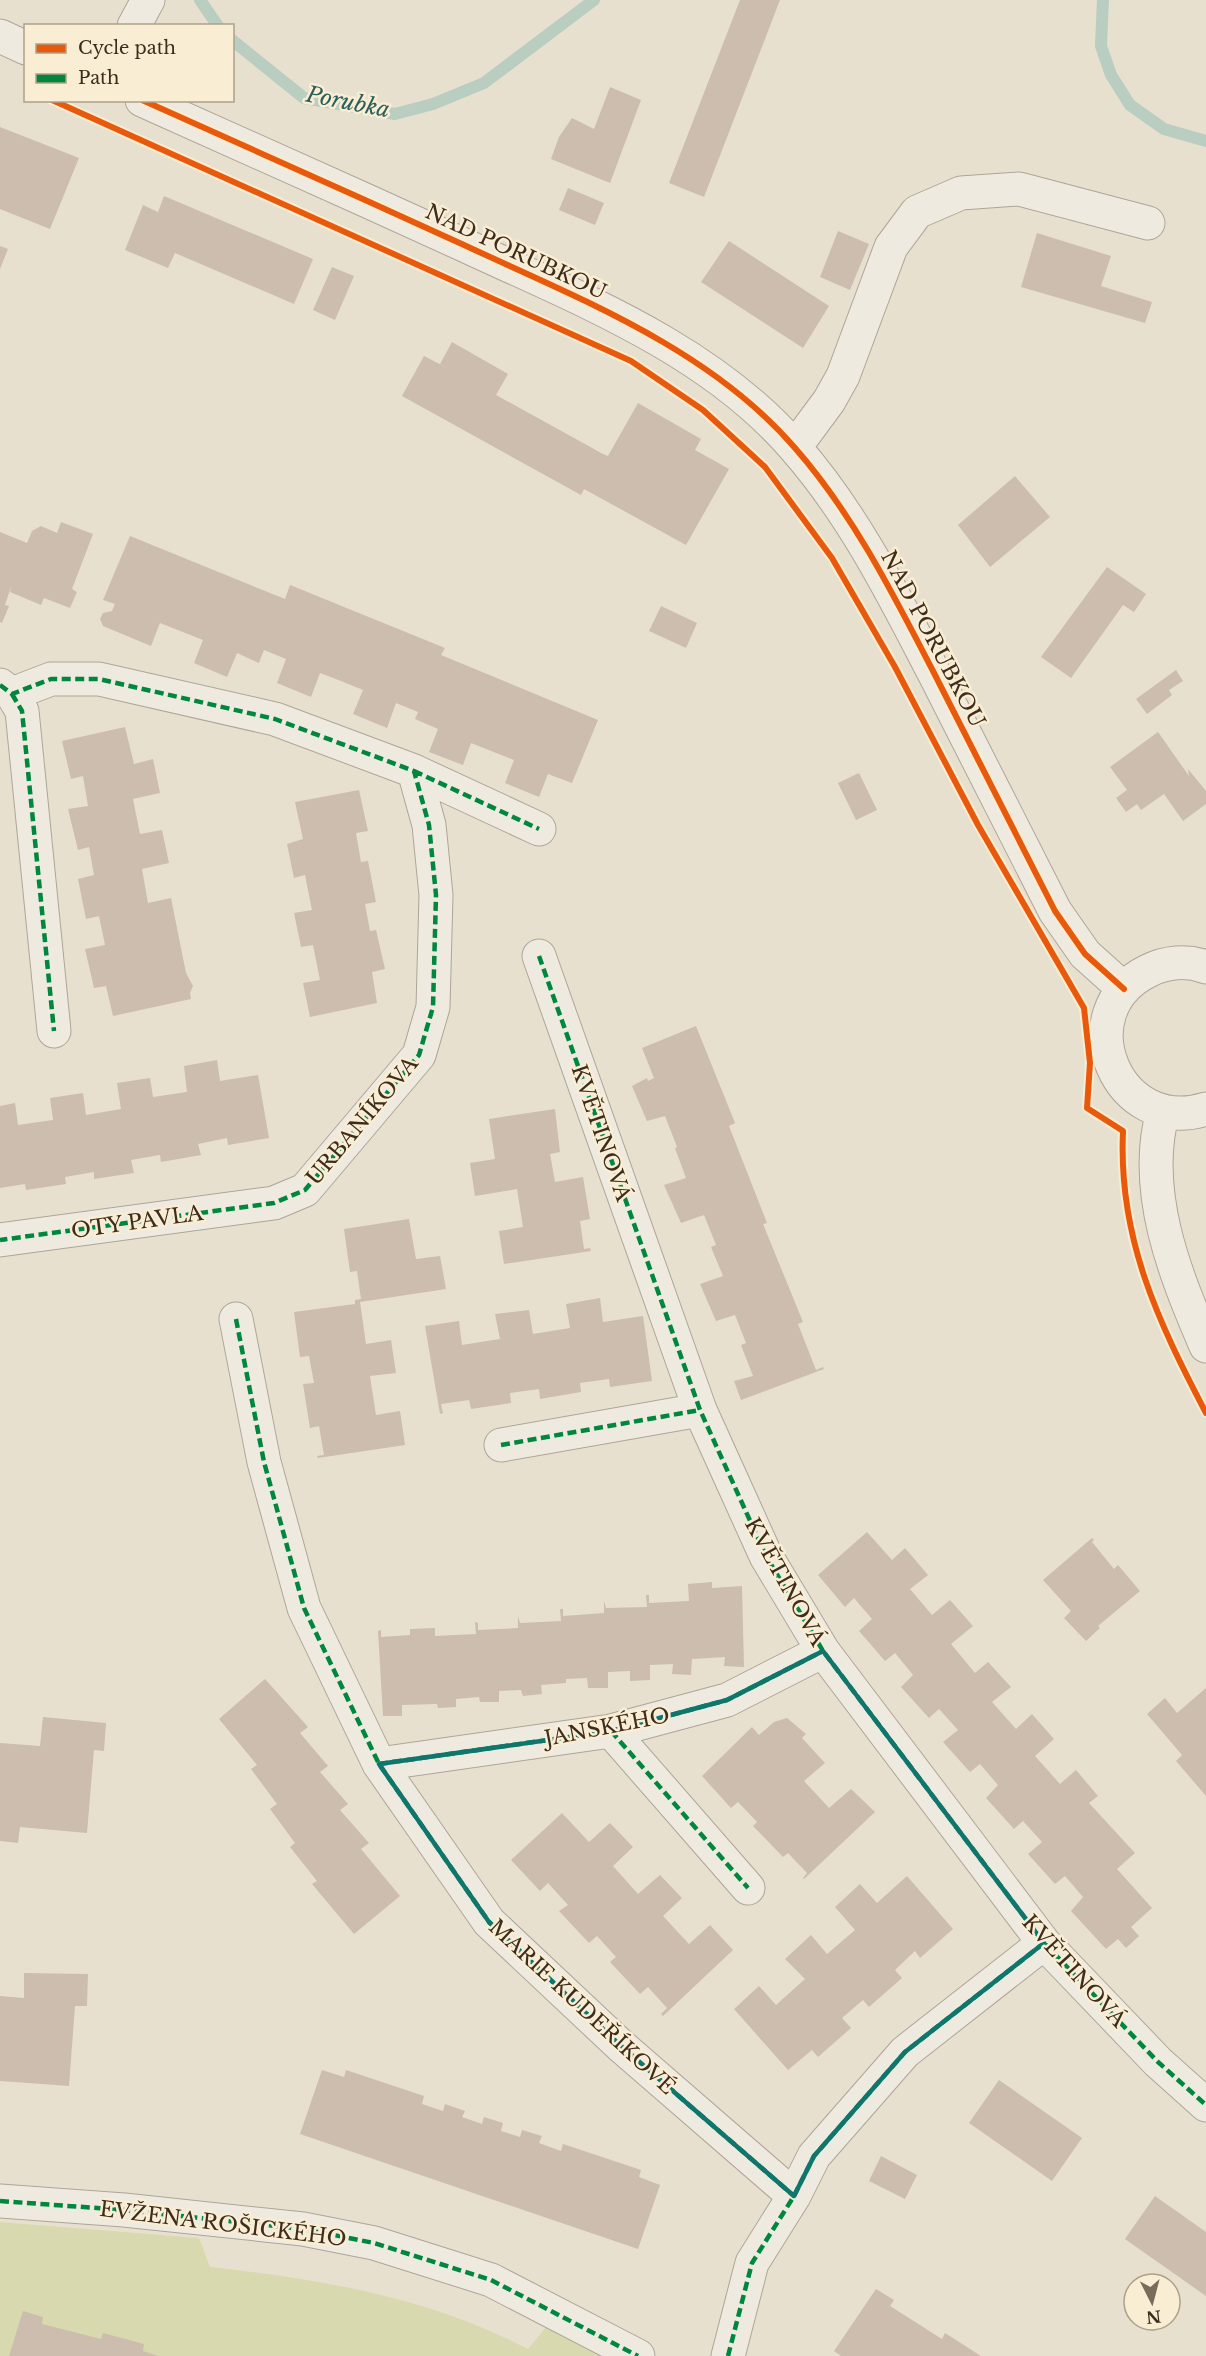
<svg xmlns="http://www.w3.org/2000/svg" width="1206" height="2356" font-family="'Libre Baskerville',serif">
<style>
.green{fill:#d9d9af}
.lines{fill:none;stroke-linecap:round;stroke-linejoin:round}
.stream{stroke:#b9cdc1;stroke-width:12}
.building{fill:#ccbdae}
.minor-casing{stroke:#ada597;stroke-width:35}
.minor{stroke:#efeae0;stroke-width:33}
.quiet{stroke:#00873e;stroke-width:4.5;stroke-dasharray:9 4.5;stroke-linecap:butt}
.cycleway-casing{stroke:#f9edd3;stroke-width:10}
.cycleway{stroke:#e8590c;stroke-width:6}
.marked{fill:none;stroke:#0f766e;stroke-width:4.5;stroke-linejoin:round}
.labels{text-anchor:middle;dominant-baseline:central;stroke-width:5;stroke-linejoin:round;paint-order:stroke}
.street-label{font-size:21px;fill:#3e2c1d;stroke:#f9edd3}
.water-label{font-size:22px;font-style:italic;fill:#2a5f5b;stroke:#f9edd3}
</style>
<rect width="100%" height="100%" fill="#e8e0ce"/>
<path class="green" d="M0,2222l199,16 11,29c110,12 219,30 318,82l18,-22 56,29h-602z"/>
<g class="lines">
<path class="stream" d="M200,0l18,26
M1103,0l-2,46 10,29 19,30 34,24 42,12
M232,40l72,58 91,16 38,-10 51,-21 110,-83"/>
</g>
<path class="building" d="M740,0h40l-76,197 -35,-14z
M610,87l31,13 -31,83 -59,-24 8,-22 13,-19 22,11z
M0,127l79,31 -29,71 -50,-20z
M568,188l36,15 -9,22 -36,-15z
M164,196l149,63 -19,45 -119,-51 -7,15 -43,-18 18,-45 15,7z
M838,231l31,13 -19,46 -30,-13z
M1037,233l74,23 -10,30 51,16 -7,21 -124,-36z
M729,241l100,65 -26,42 -102,-66z
M0,246l8,3 -8,20z
M332,267l22,9 -19,44 -22,-10z
M452,342l56,32 -12,21 107,59 5,2 30,-53 63,36 -6,11 34,19 -43,76 -102,-56 -3,6 -179,-99 22,-40 27,14 -11,-6z
M1015,476l35,41 -60,50 -32,-42z
M61,522l32,12 -21,55 5,3 -7,16 -26,-10 -3,7 -31,-13 2,-8 -7,21 4,1 -7,17 -2,-1v-90l27,11 5,-12 9,-5 16,7z
M130,536l155,63 5,-14 155,63 -4,7 157,65 -26,63 -24,-9 -9,23 -34,-14 9,-23 -43,-17 -8,22 -34,-13 9,-23 -23,-10 3,-7 -22,-9 -9,25 -34,-14 10,-24 -22,-9 -21,-8 -9,24 -34,-14 9,-24 -22,-9 -5,13 -22,-10 -10,24 -33,-14 9,-23 -43,-17 -9,23 -48,-20 -3,-7 3,-6 9,-2 3,-7 -12,-4z
M1107,567l39,27 -12,18 -11,-7 -52,73 -30,-21z
M661,606l36,17 -11,25 -37,-17z
M1176,670l7,11 -14,9 3,5 -25,19 -11,-15z
M125,727l9,37 19,-5 7,34 -27,6 7,35 22,-4 7,33 -27,6 6,34 23,-5 15,75 7,13 -3,7 1,6 -78,17 -7,-30 -12,2 -9,-39 20,-4 -6,-29 -13,3 -8,-40 16,-4 -5,-28 -11,3 -10,-41 20,-3 -5,-30 -12,3 -9,-38z
M1158,732l31,44 -1,-7 18,22v13l-23,17 -19,-27 -23,16 -4,-6 -11,8 -10,-14 11,-8 -17,-23z
M859,773l18,37 -21,10 -18,-37z
M359,790l9,41 -12,2 5,29 7,-1 8,41 -11,2 5,27 6,-1 9,39 -13,3 5,31 -67,14 -7,-34 17,-3 -7,-35 -12,2 -7,-34 18,-3 -7,-35 -11,3 -7,-34 16,-5 -8,-37z
M696,1026l39,97 -6,3 38,97 -4,1 40,98 -5,2 18,46 7,-3 1,2 -83,31 -7,-19 19,-5 -12,-31 5,-2 -11,-28 -19,6 -16,-37 23,-8 -12,-29 5,-2 -12,-30 -23,8 -17,-38 22,-7 -11,-30 2,-1 -12,-31 -18,5 -15,-35 15,-8 1,3 6,-3 -12,-30z
M217,1060l3,21 38,-6 11,63 -41,7 -1,-7 -29,6 3,11 -40,7 -1,-7 -29,5 3,13 -40,6v-7l-29,5 1,7 -40,6 -1,-6 -25,4v-82l15,-3 3,22 35,-5 -3,-22 33,-5 3,22 35,-6 -4,-26 33,-5 3,19 34,-5 -3,-26z
M555,1109l5,43 -10,2 5,28 28,-5 7,42 -10,2 4,28 6,-1 1,3 -87,13 -5,-33 24,-4 -6,-38 -42,7 -5,-33 25,-4 -6,-40z
M409,1219l7,40 24,-3 6,33 -86,13 6,42 25,-4 5,33 -26,3 6,39 24,-4 5,34 -87,13 -1,-2 7,-1 -5,-29 -9,2 -7,-44 11,-1 -5,-27 -9,1 -6,-45 61,-8v-4l6,-1 -4,-28 -7,1 -6,-43z
M600,1298l3,24 40,-6 9,65 -42,6 -1,-8 -29,4 1,9 -41,7 -1,-10 -29,4 1,10 -40,6 -2,-9 -28,4 2,9 -3,1 -15,-88 34,-5 3,24 38,-6 -5,-25 34,-4 4,24 37,-6 -4,-24z
M867,1532l25,28 13,-12 23,27 -18,14 22,26 18,-15 23,26 -22,18 24,29 13,-11 23,25 -19,15 24,27 16,-15 22,25 -19,17 25,28 16,-14 22,26 -9,7 46,50 -18,16 35,39 -21,19 8,9 -13,12 -8,-9 -12,10 -35,-38 12,-14 -18,-21 -10,8 -27,-30 14,-12 -19,-21 -9,8 -28,-31 12,-13 -18,-21 -10,8 -27,-30 15,-12 -19,-21 -10,9 -28,-31 12,-12 -18,-22 -10,8 -26,-30 13,-12 -18,-21 -9,9 -27,-32z
M1092,1538l2,2 -2,2 22,27 4,-4 22,26 -42,35 2,2 -14,13 -22,-23 7,-7 -28,-31z
M712,1582v6l30,-2 2,81 -20,-1 1,-9 -33,2 -1,16 -19,-1 1,-10 -23,1v15l-20,1v-10l-22,1v16h-20l-1,-10 -21,1v4l-25,2 1,9 -19,2 -2,-6 -22,1v11h-19l-1,-5 -23,2v8l-18,1 -1,-4 -35,1v11h-19l-5,-85 3,-1v7l29,-2v-6l25,-1v8l41,-2 -1,-12 3,1v7l40,-2v-12l2,7 41,-2 -1,-12h3v7l41,-3v-12l2,7 41,-1 -1,-12h3v8l40,-2 -1,-17z
M265,1679l43,48 -8,6 28,33 -8,6 28,32 -8,6 29,33 -8,6 39,47 -46,38 -42,-50 5,-3 -27,-34 5,-4 -25,-34 7,-5 -26,-35 6,-4 -38,-46z
M1206,1688v108l-30,-35 6,-6 -35,-41 18,-16 12,15z
M43,1717l63,6 -2,28 -10,-1 -7,83 -67,-6 -2,16 -18,-2v-98l40,3z
M787,1718l19,16 -4,4 23,25 -21,18 25,27 22,-19 24,23 -71,67 -1,-1 4,-5 -19,-20 -5,4 -30,-31 4,-4 -19,-20 -7,6 -29,-32 50,-49 7,8 15,-13z
M562,1813l27,29 21,-19 23,24 -20,19 25,28 22,-19 22,23 -19,18 26,28 21,-19 23,25 -70,66 -2,-2 6,-6 -19,-21 -8,7 -30,-32 6,-5 -19,-21 -8,7 -30,-32 9,-6 -20,-22 -8,8 -29,-31z
M907,1876l46,53 -33,29 -5,-7 -20,19 7,8 -33,29 -6,-7 -21,18 9,10 -33,29 -6,-7 -24,20 -54,-61 25,-23 17,19 29,-26 -20,-20 26,-24 16,19 28,-24 -20,-23 25,-23 17,19z
M24,1973l64,1 -1,32h-12l-6,80 -69,-5v-85l24,2z
M322,2070l22,7 2,-7 78,26 -2,8 21,7 2,-7 20,7 -3,6 20,7 2,-7 19,6 -2,8 19,6 2,-7 20,6 -3,7 22,8 2,-7 78,26 -2,7 21,8 -22,64 -338,-115z
M999,2080l83,58 -30,43 -83,-58z
M881,2156l36,19 -12,24 -36,-18z
M1155,2196l51,36v64l-81,-57z
M876,2289l18,11 -4,6 52,33 3,-6 36,23h-140l-7,-5z
M23,2311l20,6 -1,7 59,15 2,-6 41,11 -1,7 15,5h-149z"/>
<g class="lines">
<defs>
<path id="minor" d="M134,26l14,-26
M0,36l26,12
M142,100c108,48 215,96 322,145 116,54 246,104 331,203 58,66 98,146 138,223 41,80 82,160 122,240l30,43 39,35
M795,447l34,-46 14,-25 48,-129 26,-35 44,-19 58,-4 129,34
M0,685l12,9 39,-15h48l176,40 139,52 15,54 7,70 -3,112 -14,48 -114,135 -31,13 -274,37
M12,694l10,17 32,320
M414,771l125,58
M539,956l161,454 66,146 57,95 221,292 114,119 48,43
M1206,967c-19,-7 -40,-5 -58,4 -83,41 -31,166 58,138
M1163,1111c-22,80 12,163 43,235
M236,1319l28,143 40,146 75,156 110,158 132,124 173,150
M501,1445l199,-35
M611,1731l137,157
M379,1764l232,-33 116,-31 96,-49
M0,2201l124,9 179,19 71,14 117,37 147,76
M728,2356l24,-93 42,-67 20,-40 91,-104 139,-109"/>
</defs>
<use href="#minor" class="minor-casing"/>
<use href="#minor" class="minor"/>
<path class="quiet" d="M0,685l12,9 39,-15h48l176,40 139,52 15,54 7,70 -3,112 -14,48 -114,135 -31,13 -274,37
M12,694l10,17 32,320
M414,771l125,58
M539,956l161,454 66,146 57,95 221,292 114,119 48,43
M236,1319l28,143 40,146 75,156 110,158 132,124 173,150
M501,1445l199,-35
M611,1731l137,157
M379,1764l232,-33 116,-31 96,-49
M0,2201l124,9 179,19 71,14 117,37 147,76
M728,2356l24,-93 42,-67 20,-40 91,-104 139,-109"/>
<defs>
<path id="cycleway" d="M52,100l579,261 72,49 62,57 67,91 63,109 83,158 106,183 6,55 -3,45 36,23c-5,107 35,190 83,282
M142,100c108,48 215,96 322,145 116,54 246,104 331,203 58,66 98,146 138,223 41,80 82,160 122,240l30,43 39,35"/>
</defs>
<use href="#cycleway" class="cycleway-casing"/>
<use href="#cycleway" class="cycleway"/>
</g>
<path class="marked" d="M823,1651l221,292 -139,109 -91,104 -20,40 -173,-150 -132,-124 -110,-158 232,-33 116,-31z"/>
<g class="labels">
<g class="street-label">
<text transform="translate(516 252) rotate(25)">NAD PORUBKOU</text>
<text transform="translate(933 639) rotate(62)">NAD PORUBKOU</text>
<text transform="translate(362 1121) rotate(-50)">URBANÍKOVA</text>
<text transform="translate(601 1133) rotate(71)">KVĚTINOVÁ</text>
<text transform="translate(137 1222) rotate(-8)">OTY PAVLA</text>
<text transform="translate(785 1582) rotate(61)">KVĚTINOVÁ</text>
<text transform="translate(607 1727) rotate(-11)">JANSKÉHO</text>
<text transform="translate(1074 1971) rotate(48)">KVĚTINOVÁ</text>
<text transform="translate(582 2007) rotate(43)">MARIE KUDEŘÍKOVÉ</text>
<text transform="translate(223 2224) rotate(7)">EVŽENA ROŠICKÉHO</text>
</g>
<g class="water-label">
<text transform="translate(348 102) rotate(11)">Porubka</text>
</g>
</g>
<rect x="24" y="24" width="210" height="78" fill="#f9edd3" stroke="#aea08a" stroke-width="1.5"/>
<rect x="36" y="44" width="30" height="9" fill="#e8590c" stroke="#aea08a" stroke-width="1.5"/>
<text x="78" y="54" font-size="18" fill="#3e2c1d">Cycle path</text>
<rect x="36" y="74" width="30" height="9" fill="#00873e" stroke="#aea08a" stroke-width="1.5"/>
<text x="78" y="84" font-size="18" fill="#3e2c1d">Path</text>
<g transform="translate(1152 2302) rotate(174)"><circle r="28" fill="#f9edd3" stroke="#aea08a" stroke-width="1.5"/>
<path d="M0-4.5L10 22L0 15L-10 22Z" fill="#7a6b5b"/>
<text y="-9" font-size="16" font-weight="bold" text-anchor="middle" fill="#3e2c1d">N</text>
</g>
</svg>
